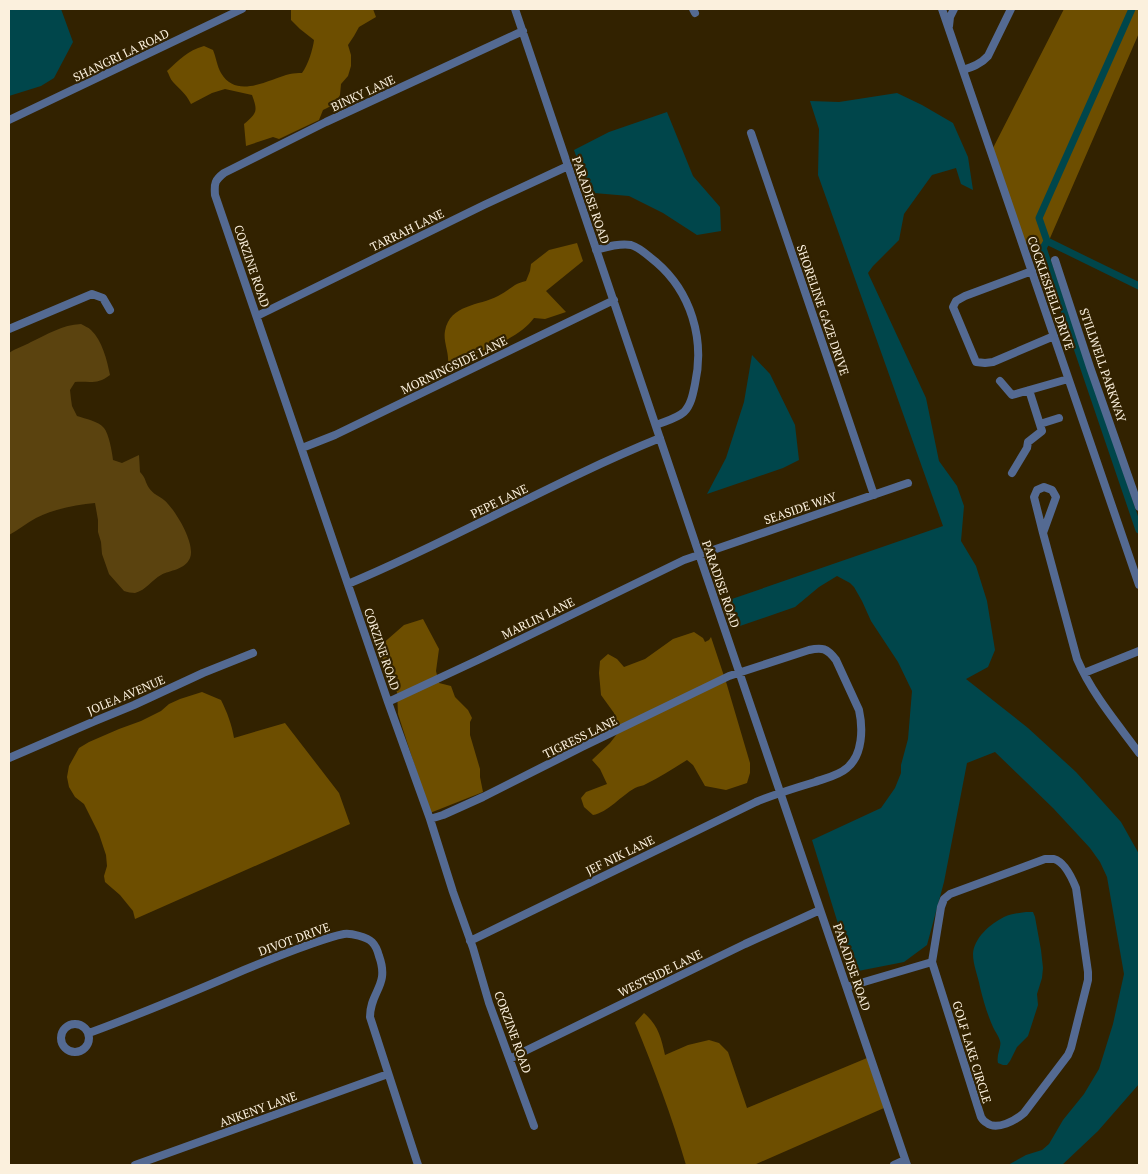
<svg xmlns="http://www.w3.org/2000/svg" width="1148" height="1174" font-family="'PT Serif',serif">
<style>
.green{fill:#5b430f}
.forest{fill:#6d4e00}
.water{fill:#00464b}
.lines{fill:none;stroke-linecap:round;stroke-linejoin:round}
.canal{stroke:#00464b;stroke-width:7}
.minor{stroke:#546a92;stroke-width:8}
.labels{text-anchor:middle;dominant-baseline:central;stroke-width:4.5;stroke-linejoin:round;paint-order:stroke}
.street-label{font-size:12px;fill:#fbf0dd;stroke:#322200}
</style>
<rect width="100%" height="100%" fill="#322200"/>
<path class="green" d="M81,324c3,2 7,3 10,6 11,10 16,30 19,45 -13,10 -20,6 -35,7l-5,8 1,9 1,7 5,10c9,3 21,5 27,12 5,6 8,24 9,32l9,3 17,-8 1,17c6,6 5,10 9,16 4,6 10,8 15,12 11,9 32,44 26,58 -5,12 -20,12 -29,17 -9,5 -15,15 -26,18 -3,0 -8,-1 -11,-2l-15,-17 -7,-20 -1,-12 -3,-10v-12l-3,-17c-19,2 -42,6 -59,15 -9,5 -18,12 -27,17v-182c7,-5 15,-7 22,-11 17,-8 31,-17 50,-18z"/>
<path class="forest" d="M291,9h82l3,8 -17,10 -5,9 -6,9 3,10v11l-3,10 -7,8 -1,11 -5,9 -12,6 -4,10 -40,19 -6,-2 -27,9 -2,-22c13,-11 14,-13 8,-29l-27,-6 -13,4 -21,11c-6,-12 -10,-13 -18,-22 -3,-3 -4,-8 -6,-11 13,-12 20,-20 37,-25l9,4c3,7 4,16 8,23 16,27 48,6 69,1 4,-1 8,-1 12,-1 6,-8 11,-24 12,-33l-14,-11 -9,-9z
M1064,9h75v24l-95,219 -20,-8 -31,-96z
M577,243l6,18 -37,30 20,21 -21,7 -11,-1c-17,23 -59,36 -86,44 1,-10 -5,-21 -3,-31 5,-27 34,-25 53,-35 6,-3 11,-7 17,-11 3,-2 7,-3 11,-4l4,-10 1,-7 18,-14z
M423,619l16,30 -3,22 3,12 12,3 4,11 13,13 4,8 -2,4v13l10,34v8l3,15 -53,21 -32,-99 -1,-22 -5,-5 -3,-11 -11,-19 2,-11 24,-21z
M694,632l9,6 2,4 4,-2 2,-3 16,48 23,78v10l-3,10 -21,7 -21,-4 -12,-21 -6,-5c-13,8 -27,17 -41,24 -3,2 -7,2 -11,4 -13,7 -28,25 -42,27l-9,-8 -3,-9 5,-6 21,-8 -7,-15 -8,-9 18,-17 7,-9v-10l-3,-11 -13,-18 -2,-22 1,-12 8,-7 9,5 7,8 21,-8 28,-20z
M202,692l19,8c6,12 11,25 13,38l51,-15 54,70 11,31 -215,95 -2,-8 -13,-16 -15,-13 -1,-6 3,-10 -1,-11 -7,-21 -15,-30 -9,-7 -6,-10 -2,-10 2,-11 10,-18 10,-6 30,-13 22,-8 20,-10 8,-7 11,-5z
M644,1013c14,12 17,24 21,42l23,-10 21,-5 10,3 9,9 19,56 120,-50 17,50 -130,57h-68c-14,-48 -32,-96 -51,-142z"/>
<path class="water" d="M9,9h52l12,33 -19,36 -13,8 -32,10z
M897,93l25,12 31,18 15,34 5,33 -12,-6 -5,-16 -24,7 -28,39 -5,26 -26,26 -5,7 58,125 13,63 18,25 7,20 -3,35 15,25 11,35 8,49 -7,17 -22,12 62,49 48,44 45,50 18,32v230l-41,47 -36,34h-54l18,-10 16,-5 7,-6 14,-24 21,-26 15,-25 14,-45 11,-50 -17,-97 -7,-15 -10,-14 -37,-40 -58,-56 -28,11 -23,119 -17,63 -23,17 -51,10 -41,-132 69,-32 14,-20 6,-15v-8l7,-26 4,-48 -14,-29 -27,-41 -9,-20 -8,-14 -4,-4 -13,-7 -18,11 -24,20 -58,20 -8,-27 214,-74 -125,-351 1,-46 -9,-28 29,1z
M667,112l26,64 27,31 1,24 -24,4 -34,-22 -34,-17 -35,-3 -9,-12 -11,-31 35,-18z
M752,355l18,19 25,51 4,35 -16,8 -76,26 19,-36 18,-56z
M1026,912h7l2,5 6,33 2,18 -1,10 -5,16 1,11 -10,31 -11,11 -7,14 -3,4h-4l-5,-2c-2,-9 4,-16 2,-22 -1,-5 -5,-9 -7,-14 -5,-11 -10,-27 -13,-40 -2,-11 -7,-22 -7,-33 1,-16 17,-30 31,-37 7,-3 14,-4 22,-5z"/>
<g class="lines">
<path class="canal" d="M1132,9l-93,209 8,23 92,45
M1047,241l-4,7 96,282"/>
<path class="minor" d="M515,9l184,545 208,611
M693,9l2,4
M942,9l197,576
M949,26l1,-9 4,-8
M523,31l-197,91 -102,51c-9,7 -10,10 -9,22l173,507 42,117 23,73 20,56 16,55 45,123
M963,70c9,-3 18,-6 25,-14l23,-47
M9,120l233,-111
M751,133l123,362
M596,250c11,-3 23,-7 35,-5 10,3 17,11 25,17 35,30 49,77 39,122 -2,10 -4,21 -11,28 -8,7 -19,9 -28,13
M1055,260l35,107 49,140
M1032,271l-67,25 -9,5 -3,6 23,55 9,1 8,-1 61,-26
M257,316l227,-111 84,-39
M9,329l83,-35 11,4 7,12
M1000,381l12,14 56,-16
M1040,424l19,-6
M302,448l33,-13 279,-135
M1012,473l15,-25 1,-6 14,-11 -13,-41
M1044,487l8,3 4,7 -13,36 -9,-36 3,-7z
M1043,533l34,126c15,35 40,64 62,94
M348,584c106,-44 206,-103 312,-146
M1084,673l55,-22
M388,702l90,-42 206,-100 224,-77
M9,758l86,-37 39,-16 69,-32 50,-20
M430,819l13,-4 40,-18 99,-50 147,-71 80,-26c13,-3 18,-2 27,10l23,50c4,18 4,45 -12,58 -9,8 -22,10 -32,14 -20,6 -40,12 -59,20l-286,139
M1045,859c2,0 7,0 9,0 11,3 18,19 22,29l12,84v8l-17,68 -3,7 -44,58c-8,7 -27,18 -37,10 -2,-1 -5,-4 -6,-6l-49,-155 9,-55 3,-8 6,-5z
M847,987l85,-25
M61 1038a14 14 0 1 1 28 0a14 14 0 1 1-28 0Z
M89,1033c52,-19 104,-41 155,-63 22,-9 44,-18 67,-26 11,-4 22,-8 33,-10 7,-1 23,3 28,8 3,3 6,10 7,14 11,30 -9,35 -9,61l48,148
M510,1059l15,-8 220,-107 75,-34
M135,1165l253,-91
M894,1165l11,-5"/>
</g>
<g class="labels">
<g class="street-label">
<text transform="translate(121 55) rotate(-26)">SHANGRI LA ROAD</text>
<text transform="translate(363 93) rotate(-25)">BINKY LANE</text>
<text transform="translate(591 200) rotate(71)">PARADISE ROAD</text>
<text transform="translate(407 230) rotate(-26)">TARRAH LANE</text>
<text transform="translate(252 266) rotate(71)">CORZINE ROAD</text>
<text transform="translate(1051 293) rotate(71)">COCKLESHELL DRIVE</text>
<text transform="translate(823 310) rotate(71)">SHORELINE GAZE DRIVE</text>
<text transform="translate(454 365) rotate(-26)">MORNINGSIDE LANE</text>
<text transform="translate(1103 365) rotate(71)">STILLWELL PARKWAY</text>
<text transform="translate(499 501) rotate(-26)">PEPE LANE</text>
<text transform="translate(800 508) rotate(-19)">SEASIDE WAY</text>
<text transform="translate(721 584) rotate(71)">PARADISE ROAD</text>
<text transform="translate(538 618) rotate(-26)">MARLIN LANE</text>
<text transform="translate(382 649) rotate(71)">CORZINE ROAD</text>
<text transform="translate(126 695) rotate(-23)">JOLEA AVENUE</text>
<text transform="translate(580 737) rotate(-26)">TIGRESS LANE</text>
<text transform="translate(620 855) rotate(-26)">JEF NIK LANE</text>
<text transform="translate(294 939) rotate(-20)">DIVOT DRIVE</text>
<text transform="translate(852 967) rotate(71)">PARADISE ROAD</text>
<text transform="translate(660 973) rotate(-26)">WESTSIDE LANE</text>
<text transform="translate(513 1032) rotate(70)">CORZINE ROAD</text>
<text transform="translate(972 1052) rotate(73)">GOLF LAKE CIRCLE</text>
<text transform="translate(258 1109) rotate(-20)">ANKENY LANE</text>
</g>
</g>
<rect width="1148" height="1174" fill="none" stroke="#fbf0dd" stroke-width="20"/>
</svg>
